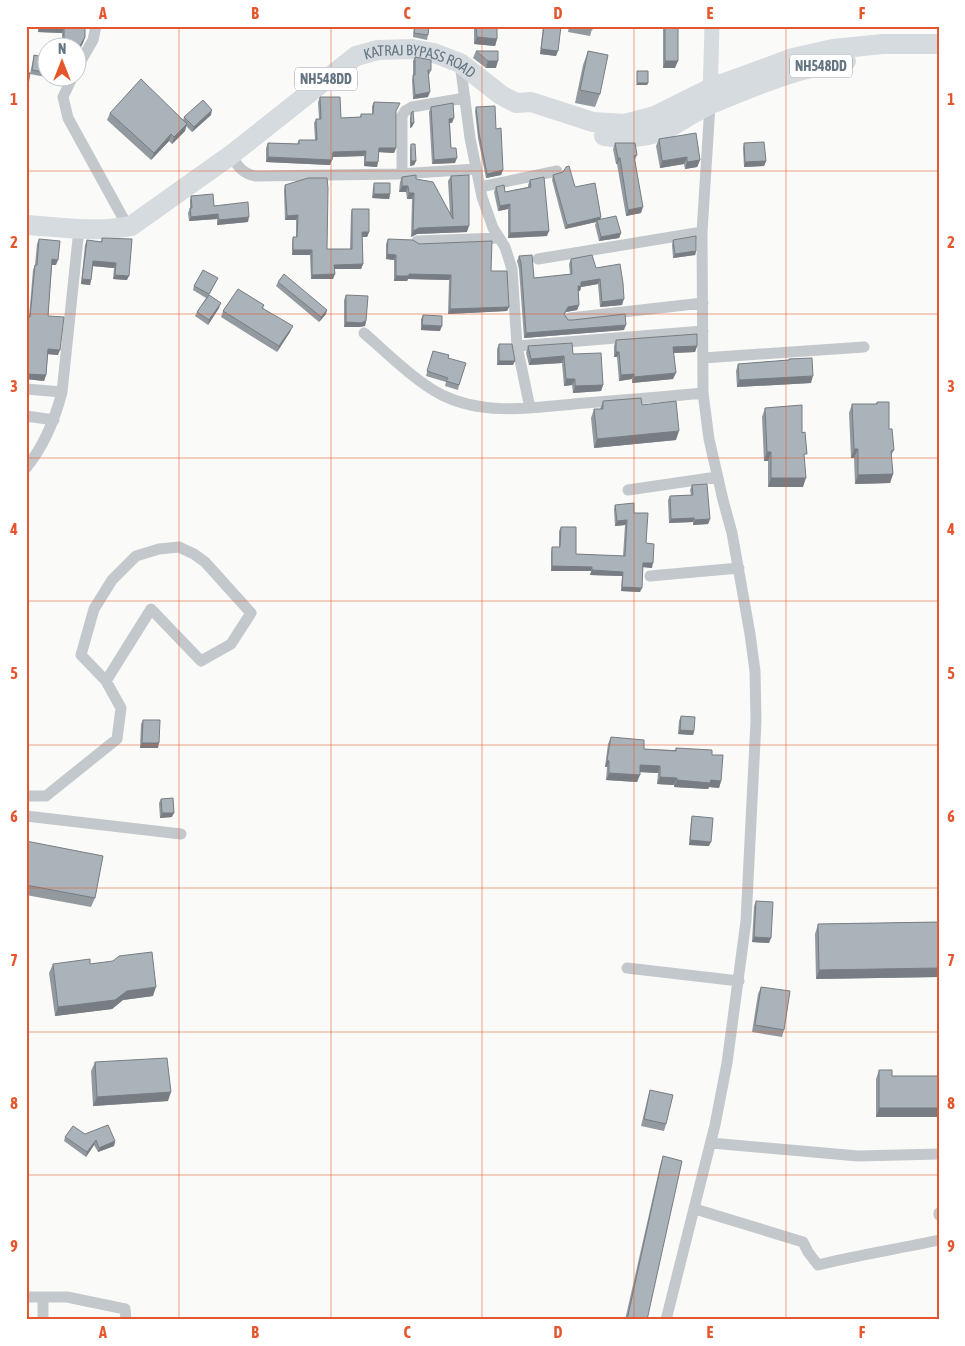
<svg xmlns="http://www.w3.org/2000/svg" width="965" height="1346" font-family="'Asap Condensed',sans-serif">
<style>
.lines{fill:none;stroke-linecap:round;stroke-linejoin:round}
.street{stroke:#c3c8cc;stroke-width:11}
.secondary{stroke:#d6dbdf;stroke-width:15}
.highway{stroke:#d6dbdf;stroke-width:20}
.wall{fill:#929a9f}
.shaded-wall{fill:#777d82}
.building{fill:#aab3b9;stroke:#777d82}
.grid{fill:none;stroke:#e4572e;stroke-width:1;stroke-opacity:0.55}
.labels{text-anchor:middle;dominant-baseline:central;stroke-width:5;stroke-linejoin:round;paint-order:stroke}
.shield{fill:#fff;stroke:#939fa8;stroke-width:1}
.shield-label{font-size:14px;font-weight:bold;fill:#657683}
.street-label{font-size:15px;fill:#657683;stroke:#fff}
.neatline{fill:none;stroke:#e4572e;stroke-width:2}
.grid-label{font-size:16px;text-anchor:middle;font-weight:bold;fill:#e4572e}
</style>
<rect width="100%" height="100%" fill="#fafaf8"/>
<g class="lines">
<path class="street" d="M460,63l10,75 12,59 11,31 12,19 7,22 5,77 13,62
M78,66l15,-26 3,-14
M72,78l-9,19 5,21 60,109
M231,155c7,12 12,19 25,21l143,-2 77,-5
M402,174v-58l3,-5 7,-4 53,-9
M480,187l77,-16
M417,241l82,-3
M538,259l164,-27
M570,318l133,-15
M364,333c23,20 52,49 78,62 44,22 96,12 143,8 39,-3 78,-6 118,-10
M517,346l186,-15
M703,358l161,-11
M26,389l36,3
M26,416l28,4
M26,468c18,-22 29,-49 36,-76l17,-163
M628,490l89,-13
M179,547l15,7 11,8 46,51 -20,31 -30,17 -50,-52 -45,72 -25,-26 13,-46 18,-29 24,-24 23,-7z
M650,576l89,-8
M26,796h20l71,-57 4,-31 -15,-27
M26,816l155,18
M627,968l112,13
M711,1143l147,13 81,-2
M695,1209l108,33 5,10 10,13c40,-10 80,-16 121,-25
M939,1213v2
M26,1297h41l58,12 1,11
M43,1297v23
M666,1320l49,-195 12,-62 19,-142 10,-200 -1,-50 -5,-37 -18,-101 -9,-33 -14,-61 -6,-46 -1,-161 8,-127"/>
<path class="secondary" d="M710,97l2,-71"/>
<g class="highway">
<path d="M604,136c18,3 44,1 60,-6 17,-8 31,-19 47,-26 41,-17 90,-38 135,-43"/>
<path id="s1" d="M26,225c35,2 70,8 105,1l100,-71 125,-99 22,-6 34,-1 22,4 26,10 41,32 15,8 15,-1 62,20 32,2 30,-8 56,-28 82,-30 40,-9 50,-5h56"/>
</g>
</g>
<path class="wall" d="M38,26h47v11l-2,6 -5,9v-4h-16v-15l-24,-1z
M414,26h15l-1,9 -1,5 -14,-3z
M475,26h22v13l-2,7 -21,-2v-15z
M543,26h18l-5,30 -16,-2z
M569,26h24l-3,10 -22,-4z
M650,26h28l-3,42h-12v-41l-12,1z
M476,51l20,17h-10l-13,-10z
M588,51l12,43 -5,13 -20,-4 8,-38z
M34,55l14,3v20h3l-21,-4z
M415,57l16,13 -2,5 -1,22 -15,2 -1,-19 1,-5v-14z
M320,97l21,21 19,-1 1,-3h11v-8l2,-4 22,10v36l-2,5 -15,-1 -2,15 -13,-1v-10l-32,1 -2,8 -64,-3v-14l2,-5 29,1 2,-4h16l-1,-17 2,-4h3l-1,-17z
M431,107l21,16h-2l1,25 4,15 -23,1 -3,-52z
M476,107l27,63 -2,5 -15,3 -8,-40 -3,-27z
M110,113l73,7 1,-3 27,-2 -19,17 -6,-6 -1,5 -13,13 -3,-3 -18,19 -44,-40z
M411,113l1,14 -2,1v-10z
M659,139l41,21 -3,7 -12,2 -1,-5 -24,4 -4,-22z
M615,143l22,12 -2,5 6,53 -15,3 -9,-52h-1l-3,-15z
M744,143l22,18 -2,5 -20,1 -1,-19z
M411,144l5,17 -2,4 -4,1v-17z
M553,175l22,12 26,30 -1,2 21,14 -2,5 -20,3 -4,-16 1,-3 -31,7 -13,-49z
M451,176l16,56 -50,2 -6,3 1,-38h-5l-1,-7h-7l1,-10 2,-5 14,2 34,35 -2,-33z
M530,180l17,56 -39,2v-29l-10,2 -4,-19 2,-5 9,5 23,-5v-2z
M374,183l16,11 -1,5 -17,-1 1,-11z
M285,185l42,64h23l1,-36 1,-4 17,23 -2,5h-5l1,27 -2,5h-27l-1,10h-22l-1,-24h-18v-13l1,-5h3v-17h-11l-1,-30z
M191,196l23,10 34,16 -31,3v-6l-28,2 -1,-8 2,-5v-8z
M102,238l25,42 -14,-1 1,-11 -21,-2 -3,19 -9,-1 4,-39 2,-5 14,2z
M39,239l17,26h-4l-4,51 10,39 -10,-1 -2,21 -2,6 -18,-2v-62h3l4,-47 2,-5 2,-21z
M388,239l31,5 72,27 18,36 -2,4 -59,3 1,-34 -41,-1 -1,2h-13v-21l-8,-1v-15z
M673,240l23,11 -1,4 -22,3 -1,-13z
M519,256l15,22 36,-4 -1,-10 2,-5 25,9 26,37 -22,2 -2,-23 -17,3 -1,4h-2l1,14 -2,5 -11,2 -1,3 3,5 56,10 -100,8 -5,-69 -2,-8z
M218,278l-9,17 10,13 -11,17 -13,-9 2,-4 9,-14 -13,-8 1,-4z
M278,282l48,32 -7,8 -43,-36z
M346,295l20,26 -1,5 -6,1h-15v-27z
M264,305l-1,3 27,24 -13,20 -56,-35 2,-6z
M423,315l17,16 -19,-1v-11z
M616,340l81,6 -2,6 -21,1 -1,26 -41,4v-4l-13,2 -2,-24h-3v-11z
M499,344l14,21h-16v-16z
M528,346l45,8 30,31 -2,6 -28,2 -1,-8 -8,1 -2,-23 -33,2 -3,-12z
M433,351l26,34 -1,5 -13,-4 1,-4 -20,-6z
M789,359l22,24 -74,4 -1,-16 2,-7 50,-4z
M603,401l39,4 34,35 -82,8 -3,-30 3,-9h6z
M877,402l12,27 5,21 -3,6 2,18 -3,9 -35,1 -1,-26h-3l-2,-45 3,-9h24z
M765,408l37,25 2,27 -1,27h-35v-26h-4l-2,-44z
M692,485l18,34 -2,5 -15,1v-3l-24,1 -1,-23 2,-4 21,-1 -1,-5z
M615,505l19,8 12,30 6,25 -9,-1 -3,25 -19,-1 1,-15 -32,-1 1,-4h-40v-19l1,-5h7v-16l2,-4 15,27 47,2 2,-31 -10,1 -1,-17z
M681,716l13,15 -1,4 -15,-1 1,-13z
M143,720l15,28h-18l1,-24z
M611,737l33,12 31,1 1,-2 36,7 9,26 -2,7 -10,-1 -1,2 -34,-2v-2l-17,-1 1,-11 -18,-1 -3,10 -31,-2 1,-13h-2l3,-23z
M161,799l11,18 -12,1 -1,-15z
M692,816l17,30 -20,-1 2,-24z
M26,841l69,57 -4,9 -65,-12z
M756,901l13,42 -17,-1 2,-36z
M939,922v55l-123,2 -1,-45 3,-10z
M53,964h37l63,32 -30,4 -11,9 -57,7 -6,-43z
M761,987l23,43 -2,7 -30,-5 6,-38z
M939,1003v114h-63v-38l3,-9 13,6h46l-1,-69z
M95,1062l73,39 -75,5 -2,-35z
M650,1090l16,34 -2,7 -23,-5 7,-29z
M85,1134l30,7 -1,5 -16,6 -4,-7 -8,12 -22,-16 1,-4z
M663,1156l-16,164h-22l35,-154z"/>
<path class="shaded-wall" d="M651,26h12v1l-12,1z
M40,27l24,1 -2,5 -24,-1z
M85,37l-2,6 -5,9v-4h-15l1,-2z
M477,37l20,2 -2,7 -21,-2z
M541,49l17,2 -2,5 -16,-2z
M488,61h10l-2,7h-10z
M665,61h13l-3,7h-12z
M637,83h11l-1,2h-11z
M430,92l-2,5 -15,2 2,-4z
M212,110l-1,5 -19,17 2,-5z
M454,118l-2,5h-4l1,-4z
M411,123h3l-2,4 -2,1z
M187,124l-2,7 -13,13 2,-7z
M171,134l-2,7 -18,19 3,-7z
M379,148h17l-2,5 -17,-1z
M366,151l-2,5 -33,1 2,-5z
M268,157l64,3 -2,5 -64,-3z
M687,157l-3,7 -24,4 2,-7z
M457,158l-2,5 -23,1 2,-4z
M618,158h2l-3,6h-1z
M700,160l-3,7 -12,2 2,-7z
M411,161h5l-2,4 -4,1z
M766,161l-2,5 -20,1 1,-5z
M365,162h13l-1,5 -13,-1z
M503,170l-2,5 -15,3 1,-4z
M402,186h6l-2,6h-7z
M409,193h5l-2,6h-5z
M374,194h16l-1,5 -17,-1z
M510,204l-2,5 -10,2 2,-5z
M643,207l-2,6 -15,3 2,-6z
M218,214l-1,5 -28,2 2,-4z
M298,215l-2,5h-11l2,-4z
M249,217l-1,5 -31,3 2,-5z
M601,217l-1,4 -3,-1 -1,2 -31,7 2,-4z
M469,226l-2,6 -50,2 -6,3 2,-6 6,-3z
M549,231l-2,5 -39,2 2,-5z
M362,232h7l-2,5h-6z
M621,233l-2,5 -20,3 2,-4z
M293,250h19l-2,5h-18z
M696,251l-1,4 -22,3 2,-4z
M387,254l9,1 -2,5 -8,-1z
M52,259l6,1 -2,5h-5z
M93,261l23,2 -2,5 -23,-2z
M363,264l-2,5h-28l1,-4z
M335,274l-2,5h-22l1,-4z
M409,274l42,1 -2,5 -41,-1 -1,2h-13l2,-5z
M115,275l14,1 -2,4 -14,-1z
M82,279l9,1 -1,5 -9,-1z
M600,279l-2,5 -17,3 -1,4h-4l2,-5 3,-4z
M624,299l-2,6 -22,2 2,-5z
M221,303l-2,5 -11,17 1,-5z
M579,305l-2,5 -11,2 2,-5z
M509,307l-2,4 -59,3 2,-5z
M327,310l-1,4 -7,8 2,-5z
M366,321l-1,5 -6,1h-15l2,-5z
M422,325l20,1 -2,5 -19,-1z
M626,325l-2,5 -100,8 2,-5z
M293,326l-3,6 -13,20 2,-6z
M697,346l-2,6 -24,1 2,-6z
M48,349l12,1 -2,5 -12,-1z
M616,352h3l-2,5h-3z
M564,356l-2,7 -33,2 2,-6z
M499,361h16l-2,4h-16z
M676,373l-3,6 -41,4 2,-6z
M26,374l20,1 -2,6 -18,-2z
M634,374l-2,5 -13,2 2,-6z
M813,376l-2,7 -74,4 2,-7z
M566,379h9l-3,6 -8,1z
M603,385l-2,6 -28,2 2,-7z
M679,431l-3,9 -82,8 3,-9z
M854,449h4l-4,9h-3z
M767,452h4l-3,9h-4z
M893,474l-3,9 -35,1 3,-9z
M771,478h35l-3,9h-35z
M694,518l-1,4 -24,1 2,-4z
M710,519l-2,5 -15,1 2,-5z
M627,520l-2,5 -10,1 2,-5z
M643,563h10l-1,5 -10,-1z
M552,566l40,1 -1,4h-40z
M592,570l31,2 -1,4 -32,-1z
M622,587l20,1 -2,4 -19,-1z
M680,730l14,1 -1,4 -15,-1z
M142,743h17l-1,5h-18z
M607,760l2,1 -2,6h-2z
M640,765l20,1 -2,7 -20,-1z
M609,773l31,2 -3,7 -31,-2z
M660,777l17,1 -3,7 -17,-1z
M677,780h34l10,1 -2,7 -10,-1 -1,2 -34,-2z
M162,813h12l-2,4 -12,1z
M690,840l21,2 -2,4 -20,-1z
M754,937l17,1 -2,5 -17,-1z
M939,968v9l-123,2 3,-9z
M156,987l-3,9 -30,4 -11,9 -57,7 3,-9 69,-16z
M171,1092l-3,9 -75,5 4,-9z
M879,1108h60v9h-63z
M96,1140l-2,5 -8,12 1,-5z
M115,1141l-1,5 -16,6 1,-4z"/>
<path class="building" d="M40,26h45v11l-5,9h-16v-18z
M415,26h14l-1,9 -14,-2z
M476,26h21v13l-20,-2z
M544,26h17l-3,25 -17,-2z
M576,26h17v3z
M665,26h13v35h-13z
M476,51h22v10h-10z
M588,51l20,4 -8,39 -20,-4z
M34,55l14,3v15l-16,-3z
M415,57l16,3v10h-3l2,22 -15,3 -2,-20h2z
M637,71h11v12h-11z
M26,72l4,1 -4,23z
M141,79l46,45 -13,13 -3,-3 -17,19 -44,-40z
M320,97h20l1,21 20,-1v-3h12l1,-12 26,1 -4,8v37h-17l-1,14h-13l1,-11 -33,1 -1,8 -64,-3v-14l31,1v-4h18l-1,-21h5z
M203,100l9,10 -18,17 -10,-10z
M453,103l1,15 -5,1 2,29h5l1,10 -23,2 -3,-53z
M495,106l1,23 5,-1 2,42 -16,4 -8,-41 -3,-26z
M413,111l1,12h-3v-10z
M696,133l4,27 -13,2v-5l-25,4 -3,-22z
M764,142l2,19 -21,1 -1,-19z
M615,143h20l2,12 -3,1 9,51 -15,3 -8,-52h-2z
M411,144h4l1,17h-5z
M569,166l6,21 20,-4 6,34 -34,8 -14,-50 10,-3 3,-5z
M416,175v4l17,3 20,37 -2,-43 18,-1v51l-50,2 -6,3 1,-38h-5l-1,-7h-6v-9z
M544,177l5,54 -39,2v-29l-10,2 -4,-19 8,-2 1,7 26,-5 -1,-7z
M308,178h19l1,10 -1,61h25v-40h17v23h-7l1,32 -29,1 1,9 -23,1v-25h-19v-13h4l1,-22 -11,1 -2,-31z
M374,183h16v11h-16z
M213,194l1,12 34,-4 1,15 -30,3 -1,-6 -27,3 -1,-9h2l-1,-12z
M616,216l5,17 -20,4 -4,-17z
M696,236v15l-21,3 -2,-14z
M102,238l30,1 -3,37 -14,-1 1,-12 -23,-2 -2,19 -9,-1 5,-39 15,2z
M39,239l21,2 -2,19 -6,-1 -4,57 16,1 -4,33 -12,-1 -2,26 -20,-1v-57h4l5,-52h2z
M388,239l25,1 6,4 73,-3 -1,30h16l2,36 -59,2 1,-34 -42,-1v2h-13v-21l-9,-1z
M532,255l2,23 38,-4 -1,-15 21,-4 4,13 24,-4 3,19 1,16 -22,3 -2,-23 -19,3v4h-3l1,19 -11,2 -4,7 4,6h5l52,-6 1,11 -100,8 -5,-70 -2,-7z
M203,270l15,8 -9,16 -15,-8z
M284,274l43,36 -6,7 -43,-35z
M238,289l26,16 -2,3 31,18 -14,20 -56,-35z
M209,295l12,8 -12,17 -12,-8z
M346,295l22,1 -2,25 -5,2 -15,-1z
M423,315l19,1v10l-20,-1z
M697,334v12l-24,1 3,26 -42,4v-3l-13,1 -2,-23h-3v-12z
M572,343l1,11 28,-1 2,32 -28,1v-7h-9l-2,-23 -33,3 -3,-13z
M499,344h13l3,17h-16z
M433,351l16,4 -1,3 18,5 -7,22 -13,-4 2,-3 -21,-7z
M812,358l1,18 -74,4 -1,-16 51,-4v-1z
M641,398l1,7 34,-4 3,30 -82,8 -3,-30h9v-8z
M877,402h12v27h3l2,21 -3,1 2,23 -35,1v-26h-4l-2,-45h25z
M802,405v28l3,-1 2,22h-3l2,24h-35v-26h-4l-2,-44z
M707,484l3,35 -15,1 -1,-2 -23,1 -1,-23 23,-1 -1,-10z
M634,503v10h14l-2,30 8,1 -1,19h-10l-1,25 -20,-1 1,-15 -31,-2v-3l-40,-1v-19h8l1,-20h15v27l49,2 2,-36 -10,1 -2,-16z
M681,716l14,1 -1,14 -14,-1z
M143,720h17l-1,23h-17z
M611,737l33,3v9l32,2v-3l36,2v5h11l-2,26 -10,-1 -1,3 -33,-3v-2l-17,-1v-11l-20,-1v10l-31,-2v-12l-2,-1z
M173,798l1,15h-12l-1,-14z
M692,816l21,2 -2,24 -21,-2z
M26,841l77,15 -8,42 -69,-13z
M756,901l17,1 -2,36 -17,-1z
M939,922v46l-120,2 -1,-46z
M152,952l4,35 -29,4 -12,9 -57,7 -5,-43 37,-5v5l23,-3 6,-5z
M761,987l29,4 -6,39 -29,-5z
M167,1058l4,34 -74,5 -2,-35z
M879,1070h13v6h47v32h-60z
M650,1090l23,5 -7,29 -22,-5z
M108,1125l7,16 -16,7 -3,-8 -9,12 -22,-15 8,-11 12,8z
M663,1156l19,5 -35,159h-20z"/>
<path class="grid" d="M179,26v1294M331,26v1294M482,26v1294M634,26v1294M786,26v1294M26,171h913M26,314h913M26,458h913M26,601h913M26,745h913M26,888h913M26,1032h913M26,1175h913"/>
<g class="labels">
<g class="shield">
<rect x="790" y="54.5" width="62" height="23" rx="4"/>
<rect x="295" y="67.5" width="62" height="23" rx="4"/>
</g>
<g class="shield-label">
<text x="821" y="66">NH548DD</text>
<text x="326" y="79">NH548DD</text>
</g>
<g class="street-label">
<text stroke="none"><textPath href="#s1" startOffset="454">KATRAJ BYPASS ROAD</textPath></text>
</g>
</g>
<rect width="965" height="1346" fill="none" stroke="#ffffff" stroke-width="55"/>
<g transform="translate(62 62)"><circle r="24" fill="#ffffff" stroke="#c1c8cd"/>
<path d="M0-4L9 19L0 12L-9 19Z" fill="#e4572e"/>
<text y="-8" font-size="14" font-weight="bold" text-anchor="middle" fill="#657683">N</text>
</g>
<rect x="28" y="28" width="910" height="1290" class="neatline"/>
<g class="grid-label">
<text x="103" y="19">A</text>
<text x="255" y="19">B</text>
<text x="407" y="19">C</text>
<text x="558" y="19">D</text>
<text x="710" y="19">E</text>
<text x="862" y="19">F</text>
<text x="14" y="105">1</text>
<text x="951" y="105">1</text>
<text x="14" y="248">2</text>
<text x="951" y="248">2</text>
<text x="14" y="392">3</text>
<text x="951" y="392">3</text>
<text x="14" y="535">4</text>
<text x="951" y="535">4</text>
<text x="14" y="679">5</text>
<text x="951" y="679">5</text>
<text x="14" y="822">6</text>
<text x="951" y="822">6</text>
<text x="14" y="966">7</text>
<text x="951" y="966">7</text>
<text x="14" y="1109">8</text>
<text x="951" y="1109">8</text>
<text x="14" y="1252">9</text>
<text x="951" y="1252">9</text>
<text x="103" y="1338">A</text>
<text x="255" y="1338">B</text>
<text x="407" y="1338">C</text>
<text x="558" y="1338">D</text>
<text x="710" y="1338">E</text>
<text x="862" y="1338">F</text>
</g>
</svg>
